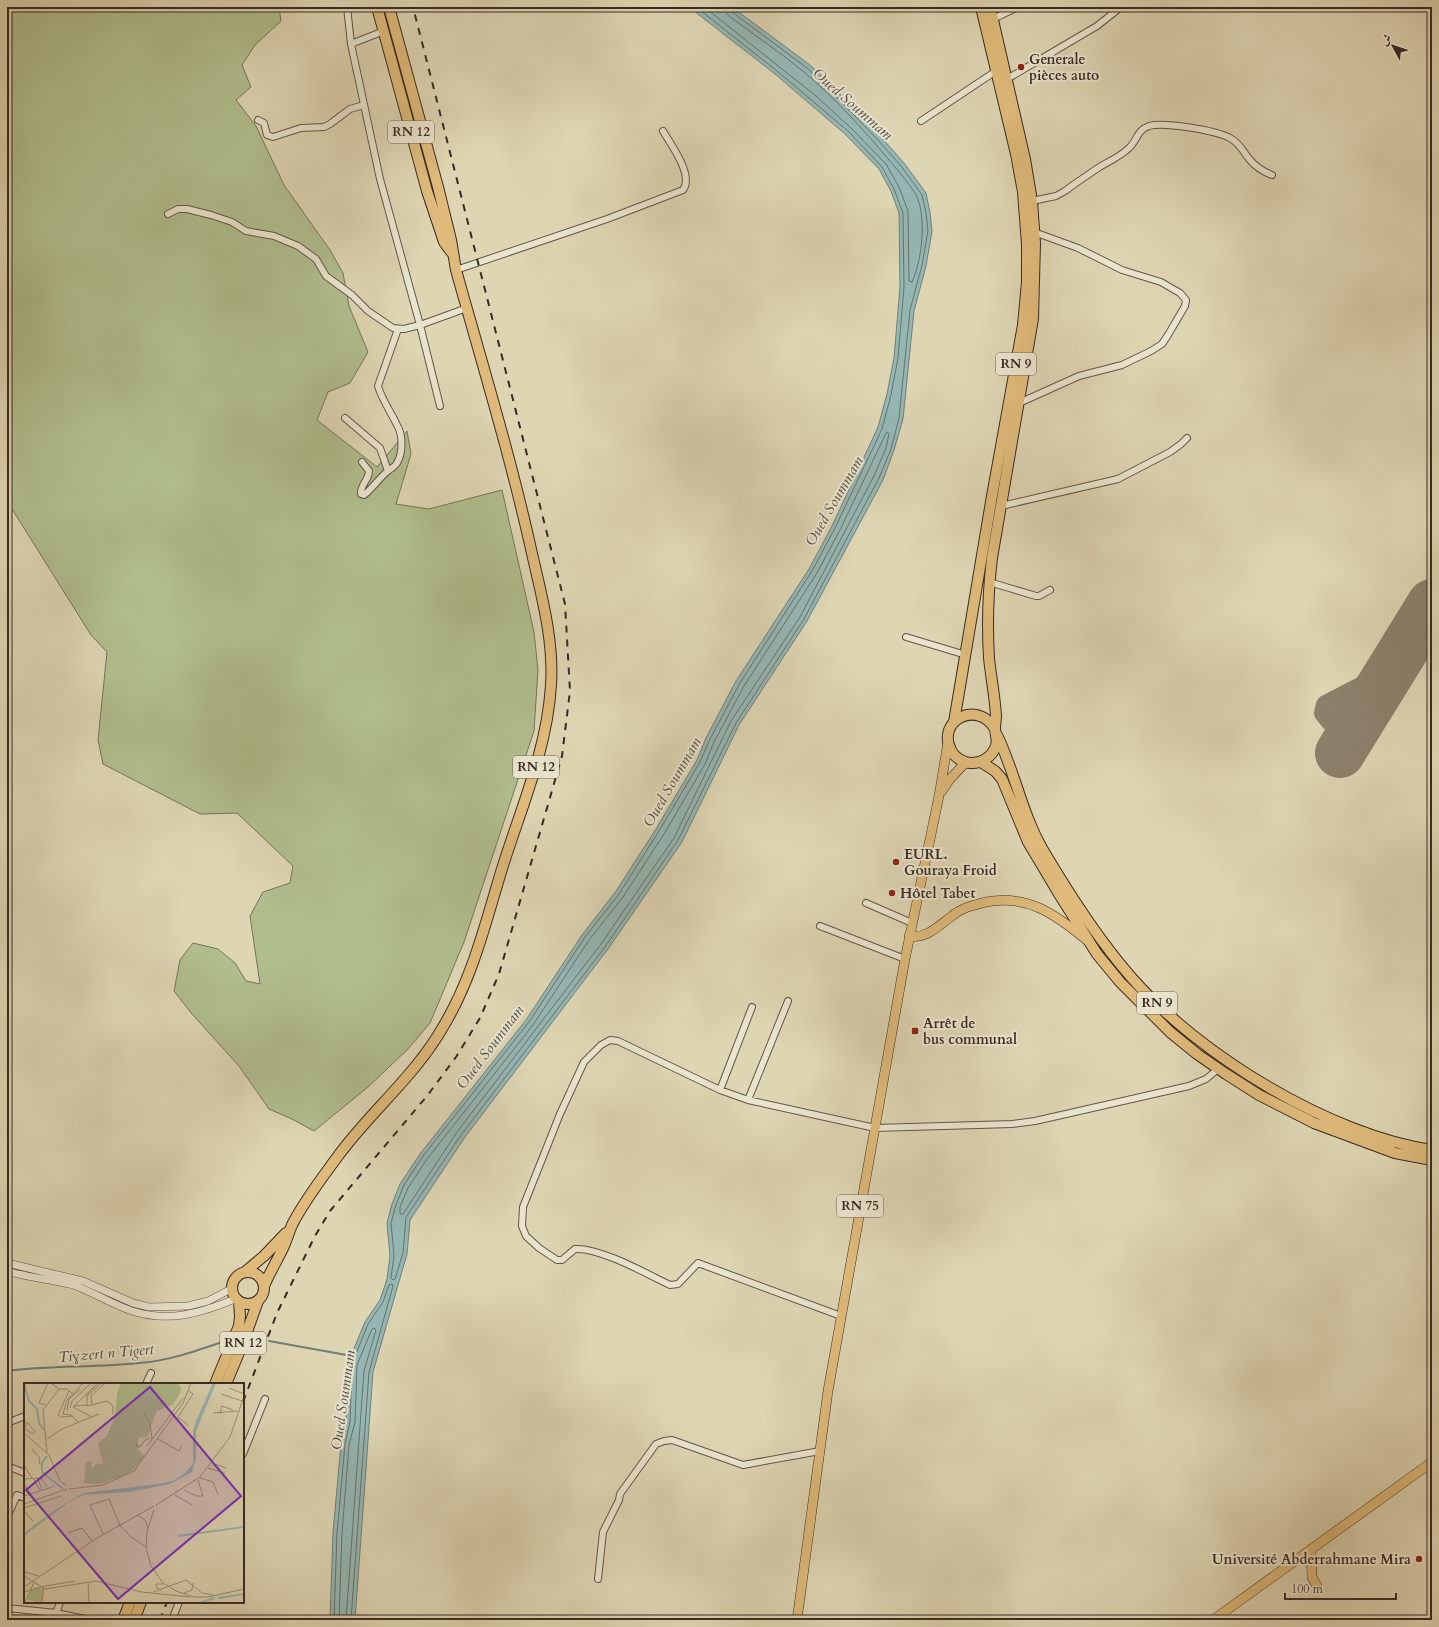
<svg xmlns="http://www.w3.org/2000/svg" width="1439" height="1627" font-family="Cardo,Amiri,serif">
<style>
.green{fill:#b0bd8d;stroke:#747458}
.water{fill:#95b7b4;stroke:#707f7a}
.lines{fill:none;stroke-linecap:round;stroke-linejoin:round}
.shore{stroke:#67716c;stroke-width:1}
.stream{stroke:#707f7a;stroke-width:2}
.taxiway{stroke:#8c806b;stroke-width:20}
.runway{stroke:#8c806b;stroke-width:50}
.minor-casing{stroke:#625647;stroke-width:8}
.tertiary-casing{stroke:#625647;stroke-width:8}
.primary-casing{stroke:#392b23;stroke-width:10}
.trunk-casing{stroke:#392b23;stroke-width:12}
.minor{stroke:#eae4ce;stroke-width:6}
.tertiary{stroke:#eae4ce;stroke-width:7}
.primary{stroke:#dfba7a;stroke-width:9}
.trunk{stroke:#dfba7a;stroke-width:10}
.rail{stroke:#392b23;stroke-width:2;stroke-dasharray:7 7;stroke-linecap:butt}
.poi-dot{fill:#8f2418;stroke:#eae4ce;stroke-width:1.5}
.labels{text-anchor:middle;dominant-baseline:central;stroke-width:4;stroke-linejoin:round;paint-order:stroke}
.shield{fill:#eae4ce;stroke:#6e6256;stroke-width:1}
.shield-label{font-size:13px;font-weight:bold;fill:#392b23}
.poi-label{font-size:14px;font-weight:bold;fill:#392b23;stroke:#eae4ce;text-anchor:start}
.water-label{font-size:15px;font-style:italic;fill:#504e47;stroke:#eae4ce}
.inset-river{fill:none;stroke:#95b7b4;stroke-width:2}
.inset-road{fill:none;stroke:#9c9179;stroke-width:1}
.view{fill:#7b2cbf;fill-opacity:0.15;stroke:#7b2cbf;stroke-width:2}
.inset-edge{fill:none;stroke:#392b23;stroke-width:2}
</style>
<rect width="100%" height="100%" fill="#ded5b3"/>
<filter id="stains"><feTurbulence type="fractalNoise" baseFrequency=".005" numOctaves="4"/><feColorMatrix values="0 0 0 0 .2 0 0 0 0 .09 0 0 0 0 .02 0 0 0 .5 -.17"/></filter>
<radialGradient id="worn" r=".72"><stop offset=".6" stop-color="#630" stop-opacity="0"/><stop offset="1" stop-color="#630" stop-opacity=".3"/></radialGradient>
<path class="green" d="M7,7h272l2,14 -26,24 -13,20 9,22 -15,13 20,26 28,59 46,65 13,23 6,33 19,46 -18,31 -22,9 -11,28 60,47 30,-36 4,23 -15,50 33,5 73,-19 32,142 4,38 -4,61 -70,211 -34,81 -23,27 -39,37 -54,44 -22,-12 -23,-10 -30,-43 -47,-52 -18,-23 6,-31 13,-17 25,6 17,14 11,18 14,3 -10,-68 13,-24 27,-9 3,-17 -56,-53 -37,1 -97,-50 -5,-24 9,-88 -16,-17 -84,-134z"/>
<path class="water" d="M689,7h43l78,58 24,23 47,49 23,26 22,30 4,20 2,18 -6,35 -12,45 -11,108 -9,31 -11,30 -76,141 -68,104 -57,117 -74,107 -143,188 -55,83 -3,34 -34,118 -18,248h-25l3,-87 8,-89 5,-22 2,-59 17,-41 15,-22 7,-21 3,-23 -3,-33 5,-19 8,-20 20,-30 106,-134 56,-85 34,-44 40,-62 41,-69 9,-22 30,-57 73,-112 23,-43 46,-99 9,-33 7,-36 6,-71 -1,-74 -8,-22 -12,-22 -34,-35 -70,-60z"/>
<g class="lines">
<path class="shore" d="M696,7l81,64 71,60 34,36 12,22 9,24 1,74 -6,71 -7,37 -9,34 -47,99 -23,43 -72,112 -30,56 -10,23 -41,69 -40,63 -34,43 -56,85 -106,134 -19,29 -8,20 -5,18 3,32 -3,23 2,2 2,-1 8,-26 3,-36 55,-82 144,-188 73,-107 58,-117 68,-104 75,-141 12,-29 8,-31 11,-108 12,-45 6,-34 -2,-18 -4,-18 -21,-29 -23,-26 -47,-49 -24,-23 -75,-56 -2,-5
M704,7l112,89 35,32 35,36 13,23 9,24 1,70 3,1c10,-23 14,-59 6,-83 -4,-10 -22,-31 -29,-39 -26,-31 -54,-62 -85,-88 -24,-20 -50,-37 -75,-56l-3,-4 -1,-5
M887,432l2,2 -3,14 -12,28 -74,141 -69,104 -57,117 -73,106 -144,188 -54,82h-3v-7l8,-19 19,-29 106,-134 56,-85 34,-43 41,-63 41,-70 9,-22 30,-56 73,-113 23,-43z
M334,1620l3,-87 8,-89 5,-22 2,-58 16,-40 15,-22 6,-17 3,-1 1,2 -24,86 -18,248
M339,1620l3,-87 7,-88 6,-23 2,-57 15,-36 2,-1 2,2 -12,41 -18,249"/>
<path class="stream" d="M253,1340h9
M269,1341l83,15
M7,1371c44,-6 88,-3 132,-8 30,-2 60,-13 89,-23"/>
<path class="taxiway" d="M1350,736c-11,-6 -19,-13 -26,-23l2,-8 64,-33"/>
<path class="runway" d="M1340,753l92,-149"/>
<defs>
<path id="minor" d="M347,7l4,37 29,135 40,146 20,81
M993,19l25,-12
M351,44l33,-13
M1007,79l90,-53 24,-19
M258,120l6,3 3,12 6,2 28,-9 23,-1 6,-3 20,-15 14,-4
M921,121l75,-50
M1032,201l24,-5 9,-5c12,-9 24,-17 36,-25 9,-5 20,-10 28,-18 8,-7 8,-18 20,-22 15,-4 66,4 81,12 10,5 13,14 20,22 6,7 14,12 22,15
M168,214l10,-5h9l24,6 21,7 14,9 28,5 24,10 18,13 10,17 26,19 16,16 25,17 11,1 16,-4 47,-17
M456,270l151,-51 76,-29c11,-15 -12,-45 -20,-59
M1019,403l60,-27 43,-11 29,-14 11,-7 6,-9 17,-29 1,-6 -6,-7 -19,-11 -39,-12 -44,-22 -44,-16
M345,418l35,30 8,23
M362,462l7,9c0,9 -9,14 -8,23l3,1c9,-7 15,-17 24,-24 3,-3 7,-4 9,-8 6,-10 6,-28 0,-38 -6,-13 -15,-25 -19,-39l20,-57
M1001,506l117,-27 52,-27 11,-8 6,-6
M989,582l47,14h3l11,-6
M906,637l60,18
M866,903l46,20
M820,926l85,33
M720,1090l32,-83
M748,1100l40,-99
M841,1316l-143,-53 -20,21 -8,1c-23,-11 -71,-38 -95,-36l-13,11h-5l-18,-12 -13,-12 -4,-10 1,-19 37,-93 24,-52 17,-17 9,-5 8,1 102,49 28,10 127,28 137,-4 23,-3 154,-35 17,-7 12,-10
M146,1384l5,-11
M7,1423l18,-7
M243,1454l22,-55
M7,1466l18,7
M7,1512l2,1 8,-18 8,3
M598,1579l5,-47 16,-32 1,-6 36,-50 8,-3 8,-1 71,25 77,-14
M7,1608l49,5 34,7
M54,1620l6,-18
M172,1620l7,-18"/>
<path id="tertiary" d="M7,1263l76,18 50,22 16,4 39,-1 20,-5 23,-12
M7,1271c21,7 44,8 66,14 20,7 38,19 59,26 37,12 69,2 103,-12"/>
<path id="primary" d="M942,791l8,-12 16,-17
M909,936c18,3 29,-10 43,-20 9,-8 22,-11 34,-14 44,-8 69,13 102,39
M1311,1549l1,28 5,9
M797,1620l31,-229 77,-432 34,-163 9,-54
M1213,1620l219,-158"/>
<path id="trunk" d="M377,7l50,184 17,51 8,11
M990,7l35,152 7,42 3,42 -2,76 -41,239c-4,34 -5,67 -3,100 2,20 6,39 7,58 0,4 -1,8 -1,12 0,6 3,11 1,18 -4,11 -15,18 -26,17 -8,-1 -16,-6 -19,-13 -15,-29 26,-51 44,-21
M954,722l38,-226 31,-171 4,-43v-38l-4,-52 -7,-38 -35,-147
M997,735c18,37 25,79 46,115 26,44 54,88 88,127 68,78 199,158 301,173
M981,762l14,9 7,8 26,63 31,52 38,60 23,28 50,50 27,22 29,20 33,21 55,28 81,30 37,7
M246,1271l18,-15 22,-23
M232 1288a16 16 0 1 1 32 0a16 16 0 1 1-32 0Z
M264,1286c6,-14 14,-27 20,-40 3,-7 5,-14 8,-21 12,-24 30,-47 46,-69 33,-45 77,-80 105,-129 29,-48 42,-102 58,-155 19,-62 46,-121 50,-187 3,-46 -10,-91 -20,-136 -21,-94 -49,-186 -75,-279l-5,-30 -13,-53 -49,-180
M215,1384l24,-58 1,-10 -1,-15
M226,1384l17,-41 15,-42
M123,1620l7,-18
M134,1620l7,-18"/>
</defs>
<use href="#minor" class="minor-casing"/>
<use href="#tertiary" class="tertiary-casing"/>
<use href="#primary" class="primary-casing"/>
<use href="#trunk" class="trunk-casing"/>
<use href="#minor" class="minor"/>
<use href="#tertiary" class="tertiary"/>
<use href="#primary" class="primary"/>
<use href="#trunk" class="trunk"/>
<path class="rail" d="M243,1402l34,-89 38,-77 15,-25 97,-115 29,-39 24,-39 19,-44 63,-218 8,-65 -5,-87 -152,-597
M160,1620l7,-18"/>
</g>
<g class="poi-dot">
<circle cx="1021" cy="67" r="4"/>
<circle cx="896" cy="862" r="4"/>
<circle cx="892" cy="893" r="4"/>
<rect x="911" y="1027" width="8" height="8" rx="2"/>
<circle cx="1419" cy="1559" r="4"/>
</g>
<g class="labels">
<g class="shield">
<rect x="388" y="121" width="46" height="22" rx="3"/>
<rect x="996" y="353" width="40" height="22" rx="3"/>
<rect x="513" y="756" width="46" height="22" rx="3"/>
<rect x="1137" y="992" width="40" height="22" rx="3"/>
<rect x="837" y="1195" width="46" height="22" rx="3"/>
<rect x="220" y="1332" width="46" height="22" rx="3"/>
</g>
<g class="shield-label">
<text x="411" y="132">RN 12</text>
<text x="1016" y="364">RN 9</text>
<text x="536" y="767">RN 12</text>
<text x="1157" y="1003">RN 9</text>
<text x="860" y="1206">RN 75</text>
<text x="243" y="1343">RN 12</text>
</g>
<g class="poi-label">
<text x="1029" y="59">Generale<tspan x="1029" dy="16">pièces auto</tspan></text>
<text x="904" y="854">EURL.<tspan x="904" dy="16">Gouraya Froid</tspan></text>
<text x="900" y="893">Hôtel Tabet</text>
<text x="923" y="1023">Arrêt de<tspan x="923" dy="16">bus communal</tspan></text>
<text x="1411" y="1559" text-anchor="end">Université Abderrahmane Mira</text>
</g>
<g class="water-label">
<text transform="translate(853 104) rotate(41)">Oued Soummam</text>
<text transform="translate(834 501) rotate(-60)">Oued Soummam</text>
<text transform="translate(672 782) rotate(-60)">Oued Soummam</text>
<text transform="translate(490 1047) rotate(-53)">Oued Soummam</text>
<text transform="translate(106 1353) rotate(-5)">Tiɣzert n Tigert</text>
<text transform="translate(343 1400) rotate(-82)">Oued Soummam</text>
</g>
</g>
<g transform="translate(24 1383)">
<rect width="220" height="220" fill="#ded5b3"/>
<path d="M97,0h57l4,7 -9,15 -16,6 -10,26 -9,1v7h5l-6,4 8,7 -9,11 -8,7 -28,10 -16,-1 2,-20 5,-2 1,8 4,-5h7l-5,-21 9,-7 8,-20 2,-22zM15,205l5,1 -3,14 -14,-3 4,-10z" fill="#b0bd8d"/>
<path d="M189,0h3l-20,48v28l-4,13 -22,12 -41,8 -46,3 -14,7 -45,34v-3l31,-23 28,-17 75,-9 15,-3 12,-8 8,-9v-32l3,-11z" fill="#95b7b4"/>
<path class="inset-river" d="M0,1l5,17 8,8 2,14 5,7M23,73l-5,7v9l21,17M154,153l66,-9M194,215l26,-4M175,220l16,-5"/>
<path class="inset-road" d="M5,0h15M27,0l8,6h8l6,5M77,0l-14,14v9l20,-5 6,5v8M205,5l15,6M45,8l-11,24 3,2 12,-1M197,11l21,7M62,13l12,-13M21,22l-6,-2 9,-20M68,22l-1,-9 14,-13M50,23l13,-1M46,25l2,-7 19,-18M43,27l2,-11 11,-10M120,30l6,11 2,15M189,30l25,-2M39,31l4,-14 16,-17M39,31l8,1 7,7M196,31l2,-8 11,4M68,34l-19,-10 23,-22M0,39l4,1 -4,5 8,6 3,-2 -7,-9M164,42l-10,-8 15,-23 -4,-3M0,50l25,22 11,26 7,5M23,56l13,-9 39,-16M134,56l21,12 3,-6M114,61l-3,2h6l4,-6 5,-2M123,63l36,-48M8,66l7,8 1,8M23,70l-4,-43 16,-21M188,80l14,5M0,82l8,13M184,85l17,5M9,95l7,12M14,95l4,12M176,95l13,4 5,12M0,96l17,-1 6,9M0,101l10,15M45,106l34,-4 31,-14 49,-68 8,-20M160,107l12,6h7l-5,-16M151,112l17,10M0,113l31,-10M0,121l43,-15M132,122l44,-28 30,-40 14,-41M0,125l37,-12M130,127l-7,21 -1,17 5,18 12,17 13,8 18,6h14l36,-8M0,128l9,10M113,132l8,5 3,8M44,150l14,-5 10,13M79,151l-13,-29 19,-6 11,26 11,12 15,10M0,189l15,4M0,193l21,13 51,-8 46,11 48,5M64,199l1,21M21,203l30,-5M0,204l73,-49 57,-32M137,207l-4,-2 -1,-4h7M0,209l20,-6 -2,17M129,209l33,-12 16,13 11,2M160,210l8,-3 1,-7M1,220l9,-21"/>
<path class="view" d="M126,4l91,109 -123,103 -92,-109z"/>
<rect width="220" height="220" class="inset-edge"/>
</g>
<rect width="1439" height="1627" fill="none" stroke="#ded5b3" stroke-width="24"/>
<rect x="8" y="8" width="1423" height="1611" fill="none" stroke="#392b23" stroke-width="2"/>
<rect x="12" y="12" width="1415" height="1603" fill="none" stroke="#392b23"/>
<g transform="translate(1393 46) rotate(310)" stroke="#eae4ce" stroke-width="3" paint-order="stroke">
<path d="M0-3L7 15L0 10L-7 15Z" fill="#392b23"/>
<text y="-6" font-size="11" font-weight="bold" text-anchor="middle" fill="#392b23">ش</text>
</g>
<path d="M1285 1593v6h111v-6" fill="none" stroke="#392b23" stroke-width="2"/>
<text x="1291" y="1593" font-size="12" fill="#392b23" stroke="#eae4ce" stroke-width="3" paint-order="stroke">100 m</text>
<rect width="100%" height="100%" filter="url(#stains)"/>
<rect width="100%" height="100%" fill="url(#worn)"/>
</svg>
